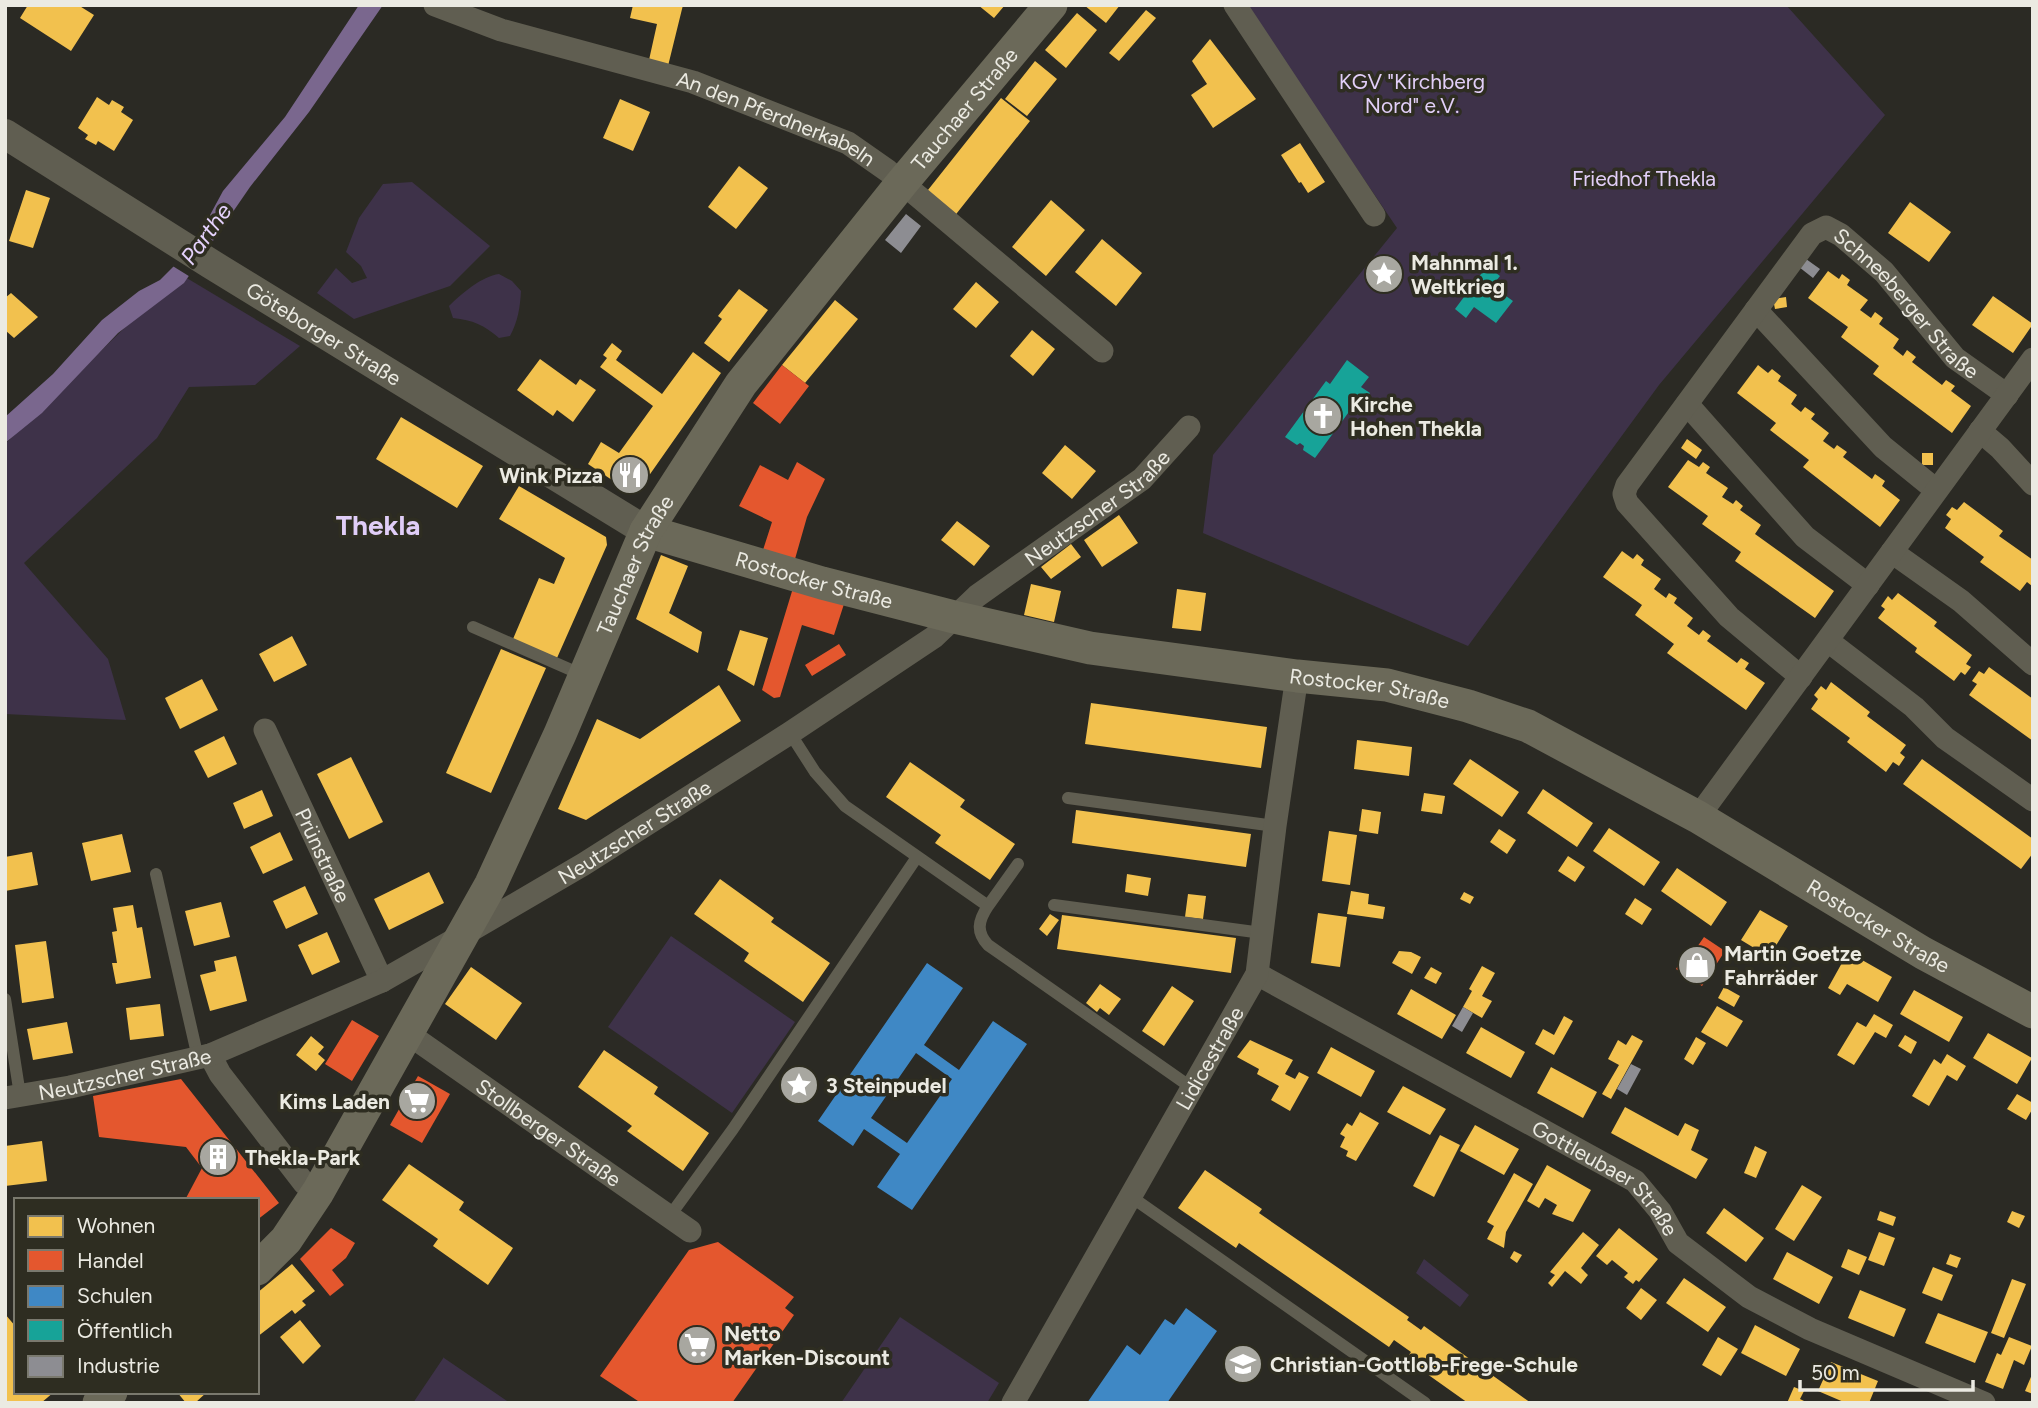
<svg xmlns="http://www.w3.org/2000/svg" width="2038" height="1408" font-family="Figtree,sans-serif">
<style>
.green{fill:#3e3249}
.water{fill:#7a678e}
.pier{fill:#2b2a24}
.homes{fill:#f2c14e}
.shops{fill:#e4572e}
.schools{fill:#3f88c5;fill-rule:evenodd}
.public{fill:#17a398}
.industry{fill:#8d8d92}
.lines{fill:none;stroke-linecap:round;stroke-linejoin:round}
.service{stroke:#605e51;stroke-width:12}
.minor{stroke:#605e51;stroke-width:23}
.tertiary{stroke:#605e51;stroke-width:30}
.secondary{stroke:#6b6959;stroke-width:33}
.labels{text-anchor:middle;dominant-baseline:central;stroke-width:7;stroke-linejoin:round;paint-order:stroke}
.park-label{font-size:21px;fill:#e2cff8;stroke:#2e2d21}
.street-label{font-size:21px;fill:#ebeae2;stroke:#2e2d21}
.poi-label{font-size:21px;font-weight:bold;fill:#ebeae2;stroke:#2e2d21;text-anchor:start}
.water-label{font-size:23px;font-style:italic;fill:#e5d2fc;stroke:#2e2d21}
.district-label{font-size:28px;font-weight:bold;fill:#e0cdf7;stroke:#2e2d21}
</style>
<rect width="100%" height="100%" fill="#2b2a24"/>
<path class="green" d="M1246,5h540l99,110 -226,270 -191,261 -265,-113 10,-78 184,-227z
M412,182l78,64 -40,40 -96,33 -37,-26 19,-25 16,15 15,-5 -6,-12 -15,-14 13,-34 24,-34z
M180,274l120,72 -45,39 -66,2 -32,51 -133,125 84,96 18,61 -121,-6v-270z
M499,274l13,7 9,10c-1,17 -3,30 -11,45l-11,2c-15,-13 -26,-18 -46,-20l-4,-12c12,-12 33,-30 50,-32z
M671,936l124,86 -63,91 -124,-86z
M1424,1259l45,36 -9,12 -44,-34z
M900,1317l99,66 -12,20h-146z
M444,1357v1l66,45h-97z"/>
<path class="water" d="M359,5h24l-74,107 -59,75 -66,96 -66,50 -76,80 -37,30v-26l48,-43 49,-54 37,-29 21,-11 18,-18 25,-34 20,-37 62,-74z"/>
<path class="pier" d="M197,230l19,13 -24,35 -21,-13z"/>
<path class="homes" d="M28,5h50l16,10 -23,36 -51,-33z
M633,5h50l-15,61 -19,-6 8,-36 -27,-6z
M978,5h27l-11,13z
M1084,5h36l-14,18z
M1146,10l10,8 -37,43 -10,-8z
M1077,13l20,17 -31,38 -21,-18z
M1210,39l46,60 -43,29 -22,-33 16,-11 -15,-23z
M1035,61l22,18 -30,37 -22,-17z
M97,97l12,8 3,-5 12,7 -3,5 12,8 -19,31 -16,-10 -2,4 -11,-6 3,-4 -10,-7z
M1001,98l29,23 -77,97 -29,-23z
M620,99l30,13 -17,39 -30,-13z
M1300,143l25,39 -17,11 -7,-11 -2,1 -18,-28z
M739,166l29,22 -32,41 -28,-22z
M26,190l24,8 -17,50 -24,-7z
M1051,200l34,30 -39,46 -34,-29z
M1910,202l41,30 -22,30 -41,-29z
M1102,239l40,34 -26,33 -41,-34z
M1828,271l11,8 3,-5 8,6 -3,5 21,15 -8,10 11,8 4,-6 8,6 -4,6 20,15 -6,9 10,8 4,-6 9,7 -4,5 30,23 4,-5 9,6 -4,5 20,15 -19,27 -79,-59 6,-8 -38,-29 7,-10 -40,-29z
M976,282l23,20 -23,26 -23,-19z
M739,289l29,21 -39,52 -25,-19 18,-24 -4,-3z
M11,293l27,24 -24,21 -9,-8v-32z
M1993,296l40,28 -20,29 -41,-28z
M1786,297l1,10 -12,2 -2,-10z
M835,300l23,19 -53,64 -23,-18z
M1032,330l23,19 -22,27 -23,-20z
M612,343l10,8 -6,9 46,34 31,-42 28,21 -80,114 -14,3 -39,-26 13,-22 18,11 34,-47 -53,-39 7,-9 -4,-3z
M540,359l36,26 4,-6 16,11 -23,32 -16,-12 -4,6 -36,-26z
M1758,365l10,8 4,-4 9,7 -3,5 19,14 -6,9 10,8 4,-5 10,7 -4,5 18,14 -6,8 11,8 3,-4 10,7 -4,5 29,22 3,-5 10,7 -3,5 18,14 -20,27 -77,-60 6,-7 -39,-30 6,-7 -39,-30z
M401,417l82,49 -26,42 -81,-49z
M1687,439l15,11 -6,9 -15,-11z
M1065,445l31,26 -24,28 -30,-26z
M1922,453h11v12h-11z
M1688,460l11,7 4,-5 7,5 -4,6 22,15 -6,9 11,7 3,-4 7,6 -3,4 21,15 -6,9 79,57 -19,27 -80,-57 6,-9 -39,-28 6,-8 -40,-29z
M519,486l87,51 1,8 -50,113 -44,-19 26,-61 15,6 11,-26 -66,-39z
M1964,502l39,29 -4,5 34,24 -1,26 -5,-4 -7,9 -40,-29 4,-5 -39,-29 6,-9 -5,-4 6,-8 5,3z
M1119,515l19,28 -36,24 -18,-27z
M957,521l33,25 -16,20 -33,-26z
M1071,544l10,13 -30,22 -10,-12z
M1622,551l11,8 4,-5 7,6 -3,5 20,14 -7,10 12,9 3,-5 8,5 -3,5 19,15 -6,8 12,9 4,-5 8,6 -4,5 30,22 4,-5 8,5 -4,6 20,14 -19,27 -79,-57 7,-9 -39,-29 7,-10 -39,-28z
M661,555l27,11 -19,47 33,19 -4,21 -62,-34z
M1031,584l30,7 -7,31 -30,-7z
M1177,589l29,4 -5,38 -29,-3z
M1898,593l39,29 -3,4 38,29 -6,9 5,3 -6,8 -4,-3 -7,9 -39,-29 2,-4 -39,-30 7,-9 -4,-3 7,-10 4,4z
M740,630l28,8 -14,48 -27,-16z
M292,636l15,29 -33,17 -15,-28z
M501,649l45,19 -55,125 -45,-20z
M1989,667l44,32v42l-64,-46 8,-11 -5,-3 7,-10 5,3z
M202,679l16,31 -38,19 -15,-31z
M1831,682l39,30 -3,4 39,29 -6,8 5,4 -6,9 -6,-4 -7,10 -39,-30 3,-4 -39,-29 7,-10 -4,-4 7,-9 5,4z
M719,685l22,36 -155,99 -28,-11 39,-90 43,20z
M1091,703l176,24 -6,41 -176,-24z
M224,736l13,28 -29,14 -14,-27z
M1357,740l55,7 -3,29 -55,-7z
M351,757l32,65 -34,17 -32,-65z
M1470,759l49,33 -17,25 -49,-33z
M1922,759l111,80v14l-12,16 -118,-85z
M910,762l55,38 -5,7 55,37 -25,36 -55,-37 6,-8 -55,-38z
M1543,789l50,34 -16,24 -50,-34z
M262,790l11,26 -29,13 -11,-26z
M1424,793l21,3 -3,18 -21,-3z
M1362,809l19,3 -3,22 -19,-3z
M1076,810l175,24 -5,33 -174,-24z
M1609,828l51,34 -16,24 -51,-35z
M1499,829l17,11 -9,14 -17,-12z
M1329,831l28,4 -7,50 -28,-4z
M280,832l13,28 -30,14 -13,-27z
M122,834l9,38 -40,9 -9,-38z
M32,852l6,33 -33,6v-34z
M1568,856l17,11 -10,15 -17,-11z
M1677,868l50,34 -16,24 -50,-35z
M429,872l15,31 -55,27 -15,-31z
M1127,874l24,4 -3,18 -23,-4z
M720,879l54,39 -3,4 59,41 -27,39 -59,-41 5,-8 -55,-39z
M305,886l13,28 -32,15 -13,-28z
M1351,891l18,3 -1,10 17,3 -2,12 -36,-5z
M1464,892l10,5 -4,7 -10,-5z
M1188,894l18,2 -3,23 -18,-2z
M1635,898l17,11 -10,16 -17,-11z
M221,902l9,35 -36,9 -9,-35z
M133,905l4,23 5,-1 9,51 -35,6 -4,-21h5l-5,-31 5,-1 -4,-23z
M1760,910l28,16 -19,31 -28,-17z
M1318,913l29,4 -7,50 -29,-4z
M1050,914l9,6 -12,16 -8,-7z
M1062,915l174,23 -5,35 -174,-24z
M327,932l13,30 -28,13 -14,-30z
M46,941l8,57 -32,5 -7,-58z
M1399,951l12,1 10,5 -9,17 -20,-11z
M1848,952l44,25 -14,25 -31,-18 -7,11 -12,-7z
M236,956l11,45 -37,10 -10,-36 16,-4 -2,-10z
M1482,966l13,7 -13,23 10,5 -10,17 -19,-11 9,-16 -3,-2z
M471,967l51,36 -26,37 -51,-36z
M1431,967l11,6 -6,11 -12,-6z
M1100,984l21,15 -12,16 -9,-7 -3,4 -11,-9z
M1172,986l22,15 -30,45 -22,-15z
M1724,987l16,9 -6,11 -16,-9z
M1411,989l45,26 -14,24 -45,-25z
M1914,990l49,27 -14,25 -49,-28z
M160,1004l4,32 -34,4 -4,-32z
M1717,1006l26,15 -16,26 -26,-15z
M1874,1014l19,11 -7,13 -11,-6 -21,33 -17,-10 20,-33 9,5z
M1564,1016l9,5 -19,34 -19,-11 8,-15 11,6z
M67,1022l6,31 -40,7 -6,-31z
M1481,1027l44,25 -14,26 -45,-25z
M1988,1033l44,25 -15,26 -44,-26z
M1632,1035l11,6 -32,58 -9,-5 17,-29 -11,-6 10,-19 8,5z
M1905,1035l12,7 -6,12 -13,-8z
M311,1036l13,11 -6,7 7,6 -9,11 -20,-16z
M1696,1037l10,6 -13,22 -9,-6z
M1250,1040l43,20 -8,14 10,5 4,-7 10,5 -19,34 -19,-11 8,-14 -22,-12 2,-5 -22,-12z
M1331,1047l44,24 -14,26 -44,-24z
M604,1050l54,37 -4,7 55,39 -26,38 -56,-40 5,-5 -54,-39z
M1947,1054l19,12 -9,15 -10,-6 -18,31 -17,-10 22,-37 7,5z
M1551,1067l46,25 -14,26 -46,-25z
M1403,1086l43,23 -16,26 -43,-23z
M2017,1094l16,9v5l-7,12 -19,-11z
M1625,1107l53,29 7,-13 14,7 -8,20 17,9 -12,20 -85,-46z
M1360,1112l19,11 -23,38 -10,-5 2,-5 -8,-4 5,-10 -5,-3 7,-11 5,3z
M1475,1125l44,24 -15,26 -44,-24z
M1440,1135l20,10 -26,52 -21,-11z
M42,1141l5,40 -42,5v-40z
M1755,1146l12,6 -11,26 -12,-5z
M409,1164l55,38 -5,8 54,38 -25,37 -55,-39 5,-7 -56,-39z
M1547,1165l44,25 -18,32 -21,-8 5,-9 -12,-7 -6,10 -12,-7z
M1205,1170l57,39 -3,4 150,104 -2,3 14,10 3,-4 107,77h-63l-62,-44 5,-7 -17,-12 -5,7 -150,-104 -3,5 -58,-40z
M1514,1173l19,11 -27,48 -2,16 -17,-9 7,-13 -7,-4z
M1802,1185l20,12 -28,44 -19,-12z
M1724,1208l40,30 -18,24 -40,-29z
M1880,1211l16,6 -3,9 -16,-6z
M2012,1211l13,5 -6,12 -12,-6z
M1619,1228l39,31 -19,23 -3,-2 -3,4 -9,-7 4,-4 -16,-13 -5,5 -11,-9z
M1583,1232l16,13 -18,23 7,7 -7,9 -16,-13 -13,16 -4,-4 7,-8 -5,-3z
M1879,1232l16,6 -11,28 -16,-6z
M1848,1249l19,8 -8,18 -18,-8z
M1514,1251l8,4 -5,8 -7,-5z
M1787,1252l46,25 -14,27 -46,-25z
M1950,1254l11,4 -4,10 -11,-4z
M292,1264l23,27 -13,10 4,4 -11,9 -3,-4 -35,27v-44z
M1933,1267l20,8 -11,26 -20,-8z
M1684,1278l42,29 -18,25 -42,-29z
M2012,1279l14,5 -22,54 -13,-5z
M1641,1288l16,12 -16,20 -15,-12z
M1860,1290l46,19 -12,28 -46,-19z
M1938,1313l50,19 -13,31 -50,-20z
M5,1314l11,13v65h38l-13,11h-36z
M300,1320l21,26 -18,18 -23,-27z
M1755,1325l45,24 -14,27 -45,-23z
M1718,1337l20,12 -17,27 -19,-11z
M2009,1337l23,9 -8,19 -10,-5 -11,29 -18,-7 12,-29 4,2z
M1831,1362l47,19 -9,22h-23l-28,-12z
M2033,1372v22l-8,-3z
M1794,1387l10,4 -4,8 8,4h-21z
M177,1392h30l-12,11h-9z"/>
<path class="shops" d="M782,365l27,21 -29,38 -27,-21z
M797,462l28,17 -18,38 -12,42 -32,-9 9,-28 -33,-16 21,-41 28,15z
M793,588l51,16 -10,31 -32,-10 -22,72 -6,1 -12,-8z
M839,644l7,11 -34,21 -7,-11z
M1704,937l21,14 -23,35 -26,-17 7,-12 5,3z
M352,1020l27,16 -27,45 -27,-17z
M418,1076l32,18 -28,49 -32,-18z
M181,1079l98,124 -22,17v-20h-72l17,-32 -16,-21 -87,-10 -6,-41z
M331,1228l24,15 -9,15 -14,12 12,15 -14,11 -30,-37z
M718,1242l76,55 -9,11 9,7 -62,88h-91l-41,-27 89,-126z"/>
<path class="schools" d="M927,963l36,25 -39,57 35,25 34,-49 34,23 -115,166 -35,-23 23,-33 -36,-25 -11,17 -35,-25zM916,1053l36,26 -45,64 -36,-25z
M1186,1308l31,23 -50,72h-80l40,-58 13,10 25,-36 9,6z"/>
<path class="public" d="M1487,266l13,10 -8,10 21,15 -17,22 -22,-16 -8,11 -11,-9z
M1347,360l22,17 -8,10 9,6 -10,12 -4,-3 -18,25 -2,-1 -4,4 2,2 -19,26 -12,-8 1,-4 -4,-3 -3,2 -12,-8 41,-56 4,3z"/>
<path class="industry" d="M906,214l15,12 -20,27 -16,-13z
M1806,259l14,10 -7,9 -14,-11z
M1463,1007l10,6 -11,19 -10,-6z
M1631,1064l10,5 -14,26 -10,-6z"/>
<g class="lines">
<path class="service" d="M473,627l112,49
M790,733l25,39 30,34 143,100c-10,15 -12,26 0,39l204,143
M1068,798l207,28
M156,874l42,184
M1054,905l208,28
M988,906l30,-42
M5,999l15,96
M1130,1196l295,207
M669,1217l64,-88 184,-272"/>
<g class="minor">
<path id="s1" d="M435,5l66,25 192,52 155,61 40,28 214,180"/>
<path d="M1235,5l139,210"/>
<path d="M1756,310l127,137 53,43"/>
<path d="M1687,404l118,133 63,48"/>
<path d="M1980,431l20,17 33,36"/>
<path d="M1892,552l69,49 72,63"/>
<path d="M1828,641l86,66 31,31 88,62"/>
<path id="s2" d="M1801,677l-72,-60 -102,-114 -3,-9 3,-9 185,-251 14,-7 15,8 43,37 71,86 52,37"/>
<path id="s3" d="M265,730l117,251"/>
<path d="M1698,817l335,-458"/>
<path id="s4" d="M1257,974l378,207 25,30 18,32 71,54 61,32 174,74"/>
<path id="s5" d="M407,1033l283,198"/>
<path d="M210,1055l10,19 84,109 14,9"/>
<path id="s6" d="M5,1098l65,-11 140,-32 172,-74 79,-45 123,-72 206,-131 144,-96 43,-41 165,-117 47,-52"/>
<path id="s7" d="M1013,1403l244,-429 18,-148 22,-150"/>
</g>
<path class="tertiary" id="s8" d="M5,134l206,130 435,267"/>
<g class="secondary">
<path id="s9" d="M646,531l176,52 132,34 136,31 207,28 90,9 81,21 60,20 170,91 225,136 110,59"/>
<path id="s10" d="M257,1269l29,-29 32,-48 173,-308 69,-150 86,-203 95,-147 160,-200 150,-179"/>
<path d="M99,1403l12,-11"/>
</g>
</g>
<defs>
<symbol id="sight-disc" viewBox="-11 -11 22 22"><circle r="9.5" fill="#a8a7a0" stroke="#2e2d21"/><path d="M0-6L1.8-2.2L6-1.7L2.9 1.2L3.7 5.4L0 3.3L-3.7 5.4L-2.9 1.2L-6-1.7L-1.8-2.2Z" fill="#fff"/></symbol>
<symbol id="church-disc" viewBox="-11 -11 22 22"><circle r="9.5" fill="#a8a7a0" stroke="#2e2d21"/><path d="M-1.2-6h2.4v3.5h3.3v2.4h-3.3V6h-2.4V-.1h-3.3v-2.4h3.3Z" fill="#fff"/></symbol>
<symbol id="restaurant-disc" viewBox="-11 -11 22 22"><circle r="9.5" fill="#a8a7a0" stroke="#2e2d21"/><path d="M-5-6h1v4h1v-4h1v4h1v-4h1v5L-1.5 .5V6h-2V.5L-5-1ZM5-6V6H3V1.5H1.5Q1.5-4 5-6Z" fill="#fff"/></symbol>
<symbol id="shop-disc" viewBox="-11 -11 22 22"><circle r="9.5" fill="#a8a7a0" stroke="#2e2d21"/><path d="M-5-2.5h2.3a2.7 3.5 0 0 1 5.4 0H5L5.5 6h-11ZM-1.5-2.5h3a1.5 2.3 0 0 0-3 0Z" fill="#fff"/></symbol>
<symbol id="supermarket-disc" viewBox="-11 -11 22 22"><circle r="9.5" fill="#a8a7a0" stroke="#2e2d21"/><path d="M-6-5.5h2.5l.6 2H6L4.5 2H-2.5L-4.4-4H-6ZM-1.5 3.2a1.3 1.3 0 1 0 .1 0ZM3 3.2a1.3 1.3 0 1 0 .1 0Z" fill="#fff"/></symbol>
<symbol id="building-disc" viewBox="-11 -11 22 22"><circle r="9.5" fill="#a8a7a0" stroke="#2e2d21"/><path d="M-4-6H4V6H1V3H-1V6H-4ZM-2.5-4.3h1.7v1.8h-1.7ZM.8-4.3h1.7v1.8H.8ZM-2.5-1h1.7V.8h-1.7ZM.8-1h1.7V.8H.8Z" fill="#fff"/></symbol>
<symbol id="school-disc" viewBox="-11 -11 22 22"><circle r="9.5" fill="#a8a7a0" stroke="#2e2d21"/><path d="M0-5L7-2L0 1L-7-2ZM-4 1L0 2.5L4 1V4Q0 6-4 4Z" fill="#fff"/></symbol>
</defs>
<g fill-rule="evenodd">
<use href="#sight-disc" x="1362" y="252" width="44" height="44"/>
<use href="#church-disc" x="1301" y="394" width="44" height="44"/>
<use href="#restaurant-disc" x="608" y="453" width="44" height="44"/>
<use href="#shop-disc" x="1675" y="943" width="44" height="44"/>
<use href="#sight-disc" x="777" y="1063" width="44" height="44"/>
<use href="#supermarket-disc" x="395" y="1079" width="44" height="44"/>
<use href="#building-disc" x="196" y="1135" width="44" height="44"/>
<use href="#supermarket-disc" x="675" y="1323" width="44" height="44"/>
<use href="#school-disc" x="1221" y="1342" width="44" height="44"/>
</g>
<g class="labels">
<g class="park-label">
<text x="1412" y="81">KGV "Kirchberg<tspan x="1412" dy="24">Nord" e.V.</tspan></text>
<text x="1644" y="178">Friedhof Thekla</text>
</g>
<g class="street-label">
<text stroke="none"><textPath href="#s10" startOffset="1367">Tauchaer Straße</textPath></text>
<text stroke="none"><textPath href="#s1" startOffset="360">An den Pferdnerkabeln</textPath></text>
<text stroke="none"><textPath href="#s2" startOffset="705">Schneeberger Straße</textPath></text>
<text stroke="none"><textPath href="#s8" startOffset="376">Göteborger Straße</textPath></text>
<text stroke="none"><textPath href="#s6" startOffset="1256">Neutzscher Straße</textPath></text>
<text stroke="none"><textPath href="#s10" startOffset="802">Tauchaer Straße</textPath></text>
<text stroke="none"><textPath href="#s9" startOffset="175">Rostocker Straße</textPath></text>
<text stroke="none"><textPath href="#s9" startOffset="742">Rostocker Straße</textPath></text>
<text stroke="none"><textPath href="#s6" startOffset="690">Neutzscher Straße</textPath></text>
<text stroke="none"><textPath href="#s3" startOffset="138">Prünstraße</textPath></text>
<text stroke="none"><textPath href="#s9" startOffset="1309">Rostocker Straße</textPath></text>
<text stroke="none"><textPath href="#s7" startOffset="397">Lidicestraße</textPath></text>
<text stroke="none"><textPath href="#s6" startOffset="122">Neutzscher Straße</textPath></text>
<text stroke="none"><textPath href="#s5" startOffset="173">Stollberger Straße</textPath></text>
<text stroke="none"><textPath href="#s4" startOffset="406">Gottleubaer Straße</textPath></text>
</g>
<g class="poi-label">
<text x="1411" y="262">Mahnmal 1.<tspan x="1411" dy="24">Weltkrieg</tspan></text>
<text x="1350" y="404">Kirche<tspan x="1350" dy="24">Hohen Thekla</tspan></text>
<text x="603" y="475" text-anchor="end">Wink Pizza</text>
<text x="1724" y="953">Martin Goetze<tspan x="1724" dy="24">Fahrräder</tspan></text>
<text x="826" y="1085">3 Steinpudel</text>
<text x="390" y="1101" text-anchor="end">Kims Laden</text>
<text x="245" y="1157">Thekla-Park</text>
<text x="724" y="1333">Netto<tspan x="724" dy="24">Marken-Discount</tspan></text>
<text x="1270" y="1364">Christian-Gottlob-Frege-Schule</text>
</g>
<g class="water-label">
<text transform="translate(206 234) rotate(-54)">Parthe</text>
</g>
<g class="district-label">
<text x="378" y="525">Thekla</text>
</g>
</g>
<rect width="2038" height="1408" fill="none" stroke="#ebeae2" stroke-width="14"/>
<rect x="14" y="1198" width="245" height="196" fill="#2e2d21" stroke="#7a796e" stroke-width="2"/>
<rect x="28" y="1216" width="35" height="21" fill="#f2c14e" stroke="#7a796e" stroke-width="2"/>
<text x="77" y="1233" font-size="21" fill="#ebeae2">Wohnen</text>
<rect x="28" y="1250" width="35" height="21" fill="#e4572e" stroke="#7a796e" stroke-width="2"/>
<text x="77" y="1268" font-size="21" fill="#ebeae2">Handel</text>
<rect x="28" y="1286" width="35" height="21" fill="#3f88c5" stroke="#7a796e" stroke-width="2"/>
<text x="77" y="1303" font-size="21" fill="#ebeae2">Schulen</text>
<rect x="28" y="1320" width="35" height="21" fill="#17a398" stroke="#7a796e" stroke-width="2"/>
<text x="77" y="1338" font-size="21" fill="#ebeae2">Öffentlich</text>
<rect x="28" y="1356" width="35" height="21" fill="#8d8d92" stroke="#7a796e" stroke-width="2"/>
<text x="77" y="1373" font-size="21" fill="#ebeae2">Industrie</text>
<path d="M1800 1380v10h173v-10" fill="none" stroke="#ebeae2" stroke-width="3.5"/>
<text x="1811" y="1380" font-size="21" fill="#ebeae2" stroke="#2e2d21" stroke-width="5" paint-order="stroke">50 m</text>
</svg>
